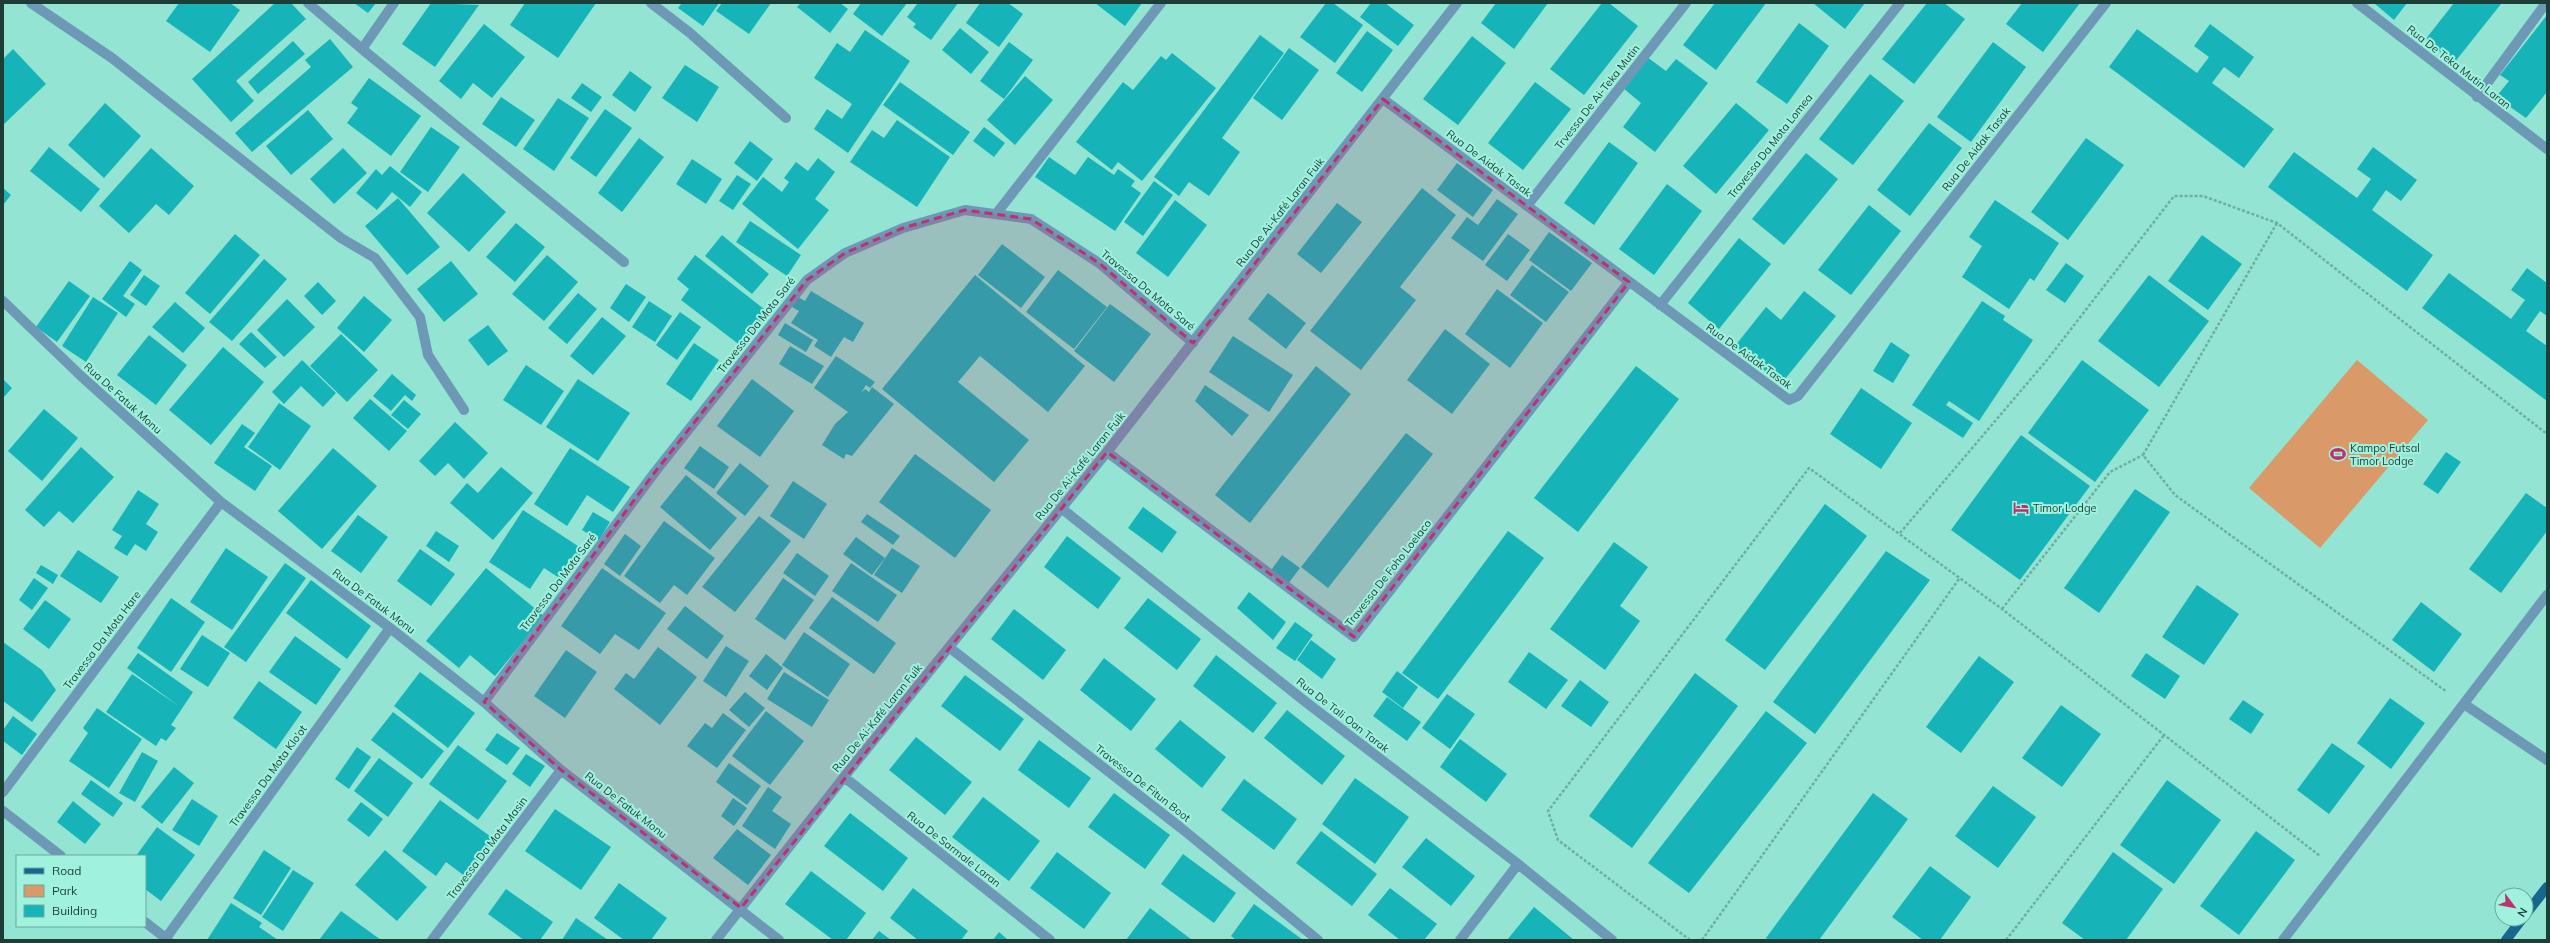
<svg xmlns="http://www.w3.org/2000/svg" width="2550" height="943" font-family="Mulish,sans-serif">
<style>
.green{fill:#d99968}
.building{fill:#16b4b8}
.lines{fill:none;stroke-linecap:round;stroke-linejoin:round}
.path{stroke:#6dafa0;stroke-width:2.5;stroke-dasharray:3 2;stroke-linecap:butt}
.lane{stroke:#6d99b7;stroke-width:10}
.street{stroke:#6d99b7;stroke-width:10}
.primary{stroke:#176690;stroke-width:10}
.marked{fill:#bb326f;fill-opacity:0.2;stroke:#bb326f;stroke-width:3;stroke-dasharray:8 5;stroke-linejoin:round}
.labels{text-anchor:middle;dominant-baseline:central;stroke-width:4;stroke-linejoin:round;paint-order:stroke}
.street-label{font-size:11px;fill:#1c3e37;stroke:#a0f2df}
.poi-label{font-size:11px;fill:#1c3e37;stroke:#a0f2df;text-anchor:start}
</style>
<rect width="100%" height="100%" fill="#93e4d2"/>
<path class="green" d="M2357,360l71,60 -108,128 -71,-60z"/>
<path class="building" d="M179,3h51l10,7 -30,42 -44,-31z
M275,3h16l15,16 -70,62 18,20 -23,21 -39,-43z
M354,3h22l-8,10z
M431,3l48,2 -44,62 -33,-23z
M525,3h71l-38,55 -48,-33z
M682,3h37l-16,23 -25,-18z
M722,3h49l-22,31 -33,-23z
M801,3h39l8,6 -18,24 -33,-26z
M861,3h46l-25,33 -29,-22z
M918,3h40l-27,37 -18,-13 3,-3 -9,-7z
M980,3h28l15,11 -24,33 -33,-24z
M1095,3h47l-17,23z
M1326,3h7l30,22 -28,38 -35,-26z
M1371,3h14l29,22 -16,21 -38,-29z
M1496,3h52l-34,46 -33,-26z
M1602,3h7l29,23 -54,69 -34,-26z
M1715,3h51l-50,67 -33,-25z
M1813,3h52l-20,26z
M1927,3h17l21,16 -51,65 -32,-25z
M2022,3h58l-37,49 -37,-28z
M2374,3h33l-13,17z
M2454,3l47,1 -47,59 -29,-23z
M2547,15v77l-21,26 -30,-21 13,-16 -9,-6z
M1799,23l30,23 -42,58 -31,-22z
M484,24l41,33 -33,41 -19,-15 -12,16 -22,-18z
M2210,24l44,33 -15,21 -15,-11 -12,16 62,46 -30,39 -135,-101 28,-38 60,44 12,-16 -15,-11z
M960,28l29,24 -18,22 -29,-24z
M865,30l45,31 -62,92 -34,-24 13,-20 15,10 10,-15 -38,-26 23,-35 13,9z
M1367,31l26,19 -31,42 -26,-19z
M1260,35l24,18 -62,85 18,14 -31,44 -20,-14 -10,14 -25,-19z
M1472,36l34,27 -48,62 -35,-26z
M330,39l23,28 -101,85 -17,-19 76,-66 -6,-7z
M293,41l12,13 -47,40 -10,-12z
M1009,42l24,18 -29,39 -24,-18z
M1993,42l33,25 -55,75 -34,-25z
M1289,48l30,22 -37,50 -29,-22z
M13,49l33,35 -43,41v-66z
M1172,53l44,35 -74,93 -24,-19 -6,8 -36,-28 47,-60 10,8 28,-34 5,4z
M1647,57l19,14 10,-12 32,24 -53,69 -32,-25 18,-24 -18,-15z
M685,65l34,22 -22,35 -35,-24z
M630,71l22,16 -17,25 -23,-17z
M1870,74l34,27 -51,64 -34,-26z
M1025,76l28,24 -38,45 -28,-25z
M369,78l52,38 -30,40 -44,-33 11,-15 -7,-5z
M900,82l70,50 -17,23 -70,-50z
M1535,82l36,27 -48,61 -35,-27z
M582,83l20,14 -11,15 -20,-14z
M501,97l34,23 -19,27 -34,-23z
M558,98l31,20 -35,53 -31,-22z
M105,103l36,33 -37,42 -36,-33z
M1736,103l33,27 -53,64 -33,-28z
M605,109l27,19 -36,49 -26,-19z
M308,110l25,29 -42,36 -25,-29z
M897,120l53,37 -33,50 -67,-45 22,-32 12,8z
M1929,123l33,25 -52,68 -33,-26z
M431,127l29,20 -32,45 -28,-20z
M984,127l21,16 -11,14 -21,-16z
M639,138l25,19 -42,55 -24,-19z
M2086,138l38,27 -56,75 -37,-28z
M750,141l23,18 -16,22 -23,-18z
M1609,142l29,21 -44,62 -30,-22z
M49,147l51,42 -19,23 -51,-41z
M2373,147l44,33 -16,21 -15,-11 -14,20 61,45 -26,36 -139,-104 26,-35 63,46 14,-19 -14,-10z
M151,148l43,38 -25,29 -13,-11 -27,29 -30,-27z
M343,148l24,25 -33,31 -24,-25z
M1806,153l32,26 -54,66 -32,-26z
M1049,157l26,18 13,-18 26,18 4,-6 17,12 -4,5 10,7 -26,38 -80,-54z
M818,158l17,14 -20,27 14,11 -31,39 -56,-45 21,-27 19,15 7,-10 -5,-4 12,-16 12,9z
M692,159l30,20 -16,25 -30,-20z
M1457,163l36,27 -20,27 -36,-27z
M390,166l32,26 -12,15 -18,-15 -15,18 -21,-17 20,-24 6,6z
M463,173l43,39 -37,40 -42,-39z
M737,175l14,9 -18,26 -14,-9z
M1154,181l19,14 -30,41 -19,-14z
M1667,184l35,27 -48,64 -35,-26z
M3,188l8,7 -8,10z
M1422,188l34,27 -56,72 16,13 -55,70 -51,-39z
M398,198l42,49 -33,28 -42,-49z
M1497,199l21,15 -35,47 -32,-23 16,-21 11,8z
M1175,200l32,25 -39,52 -32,-24z
M1995,200l64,43 -25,38 -4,-3 -21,31 -47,-32 20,-31 -13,-9z
M1337,203l25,19 -41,51 -24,-19z
M1869,205l32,26 -50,64 -33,-25z
M750,221l51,34 -14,21 -51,-34z
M516,223l29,24 -30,35 -29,-25z
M1549,232l43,31 -21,28 -42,-31z
M235,234l25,21 -50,59 -25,-21z
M1508,234l22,16 -23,31 -22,-16z
M722,235l47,39 -17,20 -47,-38z
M2202,235l40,29 -34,46 -40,-29z
M1739,238l32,26 -52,65 -31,-26z
M1002,244l43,33 -24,31 -43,-33z
M547,255l31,27 -34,39 -32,-27z
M695,255l73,57 -27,34 -60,-46 8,-11 -12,-10z
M264,259l23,20 -55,62 -23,-19z
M130,261l12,9 -19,26 12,8 -9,13 -24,-18z
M451,261l27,33 -34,28 -27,-33z
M2066,263l18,13 -19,27 -19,-13z
M1532,265l37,27 -23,30 -36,-27z
M2527,268l20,15v33l-7,-5 -14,20 21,15v55l-125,-93 27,-35 62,46 14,-19 -14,-10z
M1058,270l49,37 -33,42 -48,-37z
M144,275l16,11 -14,20 -16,-11z
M975,275l110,91 -37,46 -68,-56 -22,26 71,58 -35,42 -112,-93z
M2149,275l60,46 -50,66 -61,-46z
M69,281l21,15 -33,46 -21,-15z
M318,282l18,19 -14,14 -18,-19z
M626,284l20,13 -17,25 -19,-14z
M1497,289l46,34 -33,45 -45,-34z
M811,291l53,32 -11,19 -9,-5 -13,20 -17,-11 4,-6 -27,-17 8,-12 -7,-4 6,-10 7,4z
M1804,291l32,25 -55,68 -46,-38 31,-39 15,13z
M578,293l19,16 -30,35 -19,-16z
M1268,293l38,30 -20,26 -38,-30z
M364,296l28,24 -28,32 -27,-24z
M93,297l25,16 -32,49 -24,-16z
M287,299l28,28 -31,30 -27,-27z
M649,301l23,15 -17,26 -23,-15z
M1982,301l23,15 -2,4 30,20 -54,81 -30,-20 -3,4 27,18 -10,15 -51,-33z
M175,302l30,26 -22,25 -31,-26z
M1110,304l41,30 -37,48 -40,-31z
M680,312l21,15 -24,33 -21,-15z
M602,317l24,19 -33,39 -23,-19z
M785,323l28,17 -7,12 -28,-17z
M488,325l20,26 -20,15 -20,-26z
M1445,329l45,35 -38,50 -45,-34z
M251,332l26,25 -12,11 -26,-24z
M341,334l37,36 -31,32 -37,-36z
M149,335l38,30 -31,40 -39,-30z
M1233,336l60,39 -24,37 -60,-40z
M1891,342l19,13 -17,28 -20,-12z
M694,343l25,17 -28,41 -25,-17z
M790,346l34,20 -12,18 -33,-20z
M223,347l41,35 -53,63 -42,-35z
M836,356l39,26 -5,6 -4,-3 -5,8 4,-4 4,3 3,-5 22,17 -42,52 -6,-2 -2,5 -22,-14 13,-21 13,-12 -34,-24z
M302,360l34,33 -13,14 -22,-21 -17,18 -12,-12z
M2082,360l67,50 -54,72 -67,-49z
M526,365l38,26 -23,34 -38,-25z
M1316,366l35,28 -101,129 -35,-28z
M1636,366l43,33 -101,133 -44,-34z
M392,374l24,21 -4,6 -7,-6 -14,16 -18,-15z
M3,379l9,9 -9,10z
M578,379l52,34 -32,48 -52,-34z
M752,379l42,32 -34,46 -43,-31z
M1205,385l44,30 -17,21 -37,-35z
M1861,388l51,35 -31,46 -51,-35z
M370,399l37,32 -18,20 -36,-33z
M404,400l17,14 -13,15 -17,-14z
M279,403l32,23 -31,44 -32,-23z
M44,409l34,29 -36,43 -34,-30z
M455,422l33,31 -24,26 -16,-16 -13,13 -16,-15z
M242,424l13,9 -11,14 28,19 -17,25 -41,-28z
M1406,433l27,21 -105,134 -27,-21z
M2021,435l69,51 -70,94 -69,-50z
M700,446l29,21 -15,22 -30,-21z
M81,447l33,30 -41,46 -14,-12 -15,16 -19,-17z
M333,448l44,38 -55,63 -44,-38z
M570,448l60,39 -17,25 -26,-17 -20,31 -33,-22z
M2446,452l15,10 -23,32 -15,-10z
M915,454l76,56 -36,48 -76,-56z
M740,463l29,23 -24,30 -29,-23z
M501,467l32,26 -40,47 -43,-37 17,-20 11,10z
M686,475l51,43 -27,32 -50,-43z
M793,481l34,23 -23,35 -34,-23z
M2135,489l35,23 -71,101 -35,-25z
M138,490l21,14 -13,20 12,8 -12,19 -11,-7 -8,12 -13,-8 8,-12 -10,-6z
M2526,493l21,15v23l-46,62 -32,-24z
M1825,504l42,32 -102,134 -40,-30z
M1143,507l34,25 -15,21 -34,-25z
M523,510l61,40 -20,31 -20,-13 -14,21 -41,-27z
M593,512l17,10 -11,18 -17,-10z
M867,514l33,22 -7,9 -32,-23z
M358,515l30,22 -27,36 -30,-22z
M759,516l32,25 -56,71 -33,-25z
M664,521l51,37 -28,37 -13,-10 -14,18 -36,-27z
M436,531l23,15 -10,16 -23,-16z
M1508,531l36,27 -106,141 -36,-26z
M625,534l16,12 -21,30 -16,-12z
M1067,536l54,42 -23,31 -54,-42z
M856,537l29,21 -13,17 -29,-21z
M1614,542l34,25 -28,39 20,15 -35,49 -55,-41z
M226,548l42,29 -36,53 -42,-28z
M892,548l28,18 -18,27 -28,-18z
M420,549l35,25 -24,32 -34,-25z
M78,550l41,27 -18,26 -41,-27z
M1886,551l44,29 -115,154 -42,-32z
M797,553l32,23 -14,20 -32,-23z
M1282,555l18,13 -15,20 -18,-12z
M285,563l21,15 -60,84 -22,-15z
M851,563l46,32 -19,27 -46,-31z
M41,565l17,10 -5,9 -17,-11z
M486,568l58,48 -49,60 -25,-21 -11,13 -33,-27z
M602,568l64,45 -27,37 -24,-16 -15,20 -39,-28z
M34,578l14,10 -16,22 -13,-10z
M783,578l31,22 -29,40 -30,-21z
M311,580l60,46 -24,33 -61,-46z
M2197,585l42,29 -35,51 -42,-28z
M1249,592l37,30 -13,18 -36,-32z
M832,597l64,46 -22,31 -65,-46z
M171,598l34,24 -34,50 -34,-24z
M1148,598l53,41 -24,31 -53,-42z
M45,600l26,19 -22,30 -26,-20z
M2421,602l41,32 -28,38 -42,-32z
M685,606l39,30 -17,23 -40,-30z
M1014,609l52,41 -23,30 -52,-41z
M1295,622l18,13 -18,26 -19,-13z
M804,632l46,32 -22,33 -46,-32z
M202,635l28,18 -22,34 -28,-18z
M295,636l46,33 -25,36 -47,-33z
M1311,640l25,19 -14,20 -25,-19z
M3,642l39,28 14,20 -24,32 -29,-21z
M726,646l23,15 -23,36 -23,-16z
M658,647l39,30 -37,48 -46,-36 12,-16 8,6z
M566,650l31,22 -32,46 -31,-22z
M1529,652l39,28 -22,29 -38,-27z
M138,653l55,39 -22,33 5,3 -10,13 -5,-3 -5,8 -50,-34 26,-38 48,33 -53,-39z
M2146,653l34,23 -15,23 -34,-23z
M766,654l17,14 -16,22 -18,-14z
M1216,655l61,48 -24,30 -60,-47z
M1979,656l35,26 -53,71 -35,-26z
M1104,658l52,41 -25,32 -51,-41z
M1397,671l21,16 -15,21 -21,-16z
M420,672l55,41 -27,35 -54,-42z
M784,672l45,28 -17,27 -45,-28z
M1695,673l43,33 -106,142 -43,-32z
M965,675l59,44 -24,32 -59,-45z
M1580,680l29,22 -18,25 -30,-21z
M259,681l43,31 -26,37 -43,-31z
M745,692l20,16 -16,19 -20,-17z
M1447,694l28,20 -25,35 -28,-21z
M1387,697l34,25 -14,19 -34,-25z
M2390,698l35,25 -34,46 -34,-26z
M2243,700l21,14 -13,20 -22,-15z
M2061,705l40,29 -39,53 -40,-29z
M97,708l45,31 -33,49 -40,-27 19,-28 -5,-5z
M1287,710l58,46 -23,29 -58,-47z
M766,711l38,30 -34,44 -38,-29z
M1766,711l41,32 -118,150 -41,-30z
M393,712l51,39 -22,28 -51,-39z
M723,713l23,17 -29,38 -30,-22 18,-23 7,5z
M13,716l24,18 -15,21 -19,-14v-11z
M1180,720l46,37 -24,31 -47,-39z
M497,733l23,15 -13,17 -22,-15z
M916,737l56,45 -27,33 -56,-45z
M1460,739l47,35 -21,28 -46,-35z
M1039,740l52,38 -22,30 -51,-38z
M2332,743l33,23 -36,48 -32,-24z
M458,745l49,36 -29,39 -49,-36z
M357,747l14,10 -22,32 -14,-10z
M142,752l16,9 -23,41 -16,-9z
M526,754l19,12 -15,21 -18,-13z
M379,758l34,25 -25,34 -34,-26z
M729,763l32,23 -14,19 -31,-23z
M174,767l20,16 -32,41 -21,-17z
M1355,778l54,39 -34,47 -53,-40z
M1244,779l53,40 -23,31 -53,-40z
M91,780l32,23 -10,14 -32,-23z
M2167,780l54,40 -47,64 -54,-39z
M1993,786l43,31 -38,51 -43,-32z
M768,787l14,10 -10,14 19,13 -16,25 -33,-23z
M1114,793l56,42 -25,34 -57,-42z
M1873,793l35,26 -89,121h-50l-3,-2z
M983,797l57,44 -31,40 -57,-44z
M733,798l14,10 -13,18 -13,-10z
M192,799l26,17 -19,30 -27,-16z
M440,800l54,39 -28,38 -20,-15 -10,14 -34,-25z
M73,801l28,23 -16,20 -28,-22z
M361,802l22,17 -14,18 -22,-17z
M555,809l56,38 -30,43 -56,-39z
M850,813l58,45 -25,33 -59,-45z
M157,827l38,28 -34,46 -16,-12v-33h-9z
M737,829l34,26 -23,30 -35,-27z
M1321,831l56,43 -25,32 -56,-43z
M2256,831l39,29 -56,75 -39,-29z
M1426,838l49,38 -24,30 -49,-39z
M264,850l27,18 -30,47 -28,-17z
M385,850l42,37 -30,34 -42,-36z
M1057,852l54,41 -27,36 -54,-41z
M2113,852l50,37 -37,51h-41l-23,-17z
M1183,854l53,39 -22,30 -53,-39z
M1930,866l41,31 -31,43h-17l-31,-23z
M293,870l21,13 -31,48 -21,-14z
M811,871l55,42 -20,27h-13l-48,-36z
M619,883l48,35 -16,22h-27l-30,-22z
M913,888l55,43 -7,9h-43l-28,-22z
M1390,888l47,36 -13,16h-24l-32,-25z
M506,889l47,33 -13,18h-16l-36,-26z
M231,903l31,20 -3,4 19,13h-71z
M1254,904l49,36h-67l-5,-4z
M1534,907l40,33h-67z
M1150,908l42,32h-66z
M341,911l40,29h-62z
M576,918l32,22h-46z
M879,931l12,9h-19z
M999,932l9,8h-15z"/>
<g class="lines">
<path class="path" d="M2277,223l-134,232 32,40 272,197
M1900,533l147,-173 127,-164h29l74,27 270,211
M2002,609l108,-137 33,-17
M1690,940l-132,-100 -10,-29 261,-343 193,141 318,247
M1702,940l257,-361
M2006,940l158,-205"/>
<path class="lane" d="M2464,704l83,56
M2283,940l264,-345"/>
<path class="street" d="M31,3l81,55 229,180 34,20 45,59 8,38 36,55
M308,3l54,46 32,-46
M651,3l39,30 96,85
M2357,3l190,146
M362,49l262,213
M2477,97l69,-94
M1383,99l406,301 9,-4 308,-393
M1527,206l159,-203
M996,214l165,-211
M3,301l78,75 140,126 169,126 94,74 77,68 218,170
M1660,305l240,-302
M1107,452l247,185 275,-355
M1061,508l246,195 211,161 94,76
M950,648l231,180 137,112
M484,702l171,-230 152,-192 38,-27 58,-25 62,-18 66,9 68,44 94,80
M844,777l206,163
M3,792l218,-290
M3,811l58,45
M145,922l23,18
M166,938l224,-310
M432,940l129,-170
M716,940l128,-163 263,-325 350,-449
M1460,940l58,-76"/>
<path class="primary" d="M2526,914l21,-27
M2506,940l16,-21"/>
</g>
<path class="marked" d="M1383,99l246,183 -275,355 -247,-185 -366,456 -180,-138 -77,-68 171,-230 152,-192 38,-27 58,-25 62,-18 66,9 68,44 94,80z"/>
<defs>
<symbol id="stadium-bare" viewBox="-9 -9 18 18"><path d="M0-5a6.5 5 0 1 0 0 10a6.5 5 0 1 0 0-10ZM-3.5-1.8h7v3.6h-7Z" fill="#bb326f" stroke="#a0f2df" stroke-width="2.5" paint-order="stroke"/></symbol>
<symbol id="hotel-bare" viewBox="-9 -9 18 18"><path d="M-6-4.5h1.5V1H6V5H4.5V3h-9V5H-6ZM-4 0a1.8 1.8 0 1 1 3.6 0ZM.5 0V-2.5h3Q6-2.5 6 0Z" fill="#bb326f" stroke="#a0f2df" stroke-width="2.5" paint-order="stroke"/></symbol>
</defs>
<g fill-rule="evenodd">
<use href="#stadium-bare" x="2327" y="443" width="22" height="22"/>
<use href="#hotel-bare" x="2010" y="497" width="22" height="22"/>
</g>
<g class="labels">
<g class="street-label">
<text transform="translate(2459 67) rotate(38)">Rua De Teka Mutin Laran</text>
<text transform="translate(1597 97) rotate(-52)">Trvessa De Ai-Teka Mutin</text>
<text transform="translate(1770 146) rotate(-52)">Travessa Da Mota Lomea</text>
<text transform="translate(1976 149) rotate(-52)">Rua De Aidak Tasak</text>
<text transform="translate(1489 163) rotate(37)">Rua De Aidak Tasak</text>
<text transform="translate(1280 212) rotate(-52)">Rua De Ai-Kafé Laran Fuik</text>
<text transform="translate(1148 290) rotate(40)">Travessa Da Mota Saré</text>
<text transform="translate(756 325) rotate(-52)">Travessa Da Mota Saré</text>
<text transform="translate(1749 356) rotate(36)">Rua De Aidak Tasak</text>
<text transform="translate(123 398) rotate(42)">Rua De Fatuk Monu</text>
<text transform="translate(1080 466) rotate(-51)">Rua De Ai-Kafé Laran Fuik</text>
<text transform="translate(1388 573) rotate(-52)">Travessa De Foho Loelaco</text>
<text transform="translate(558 582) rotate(-53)">Travessa Da Mota Saré</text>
<text transform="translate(374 601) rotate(37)">Rua De Fatuk Monu</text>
<text transform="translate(102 640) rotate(-53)">Travessa Da Mota Hare</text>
<text transform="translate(1343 715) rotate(38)">Rua De Tali Oan Tarak</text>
<text transform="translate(877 718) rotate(-51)">Rua De Ai-Kafé Laran Fuik</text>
<text transform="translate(268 776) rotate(-54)">Travessa Da Mota Klo’ot</text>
<text transform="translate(1143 783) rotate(38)">Travessa De Fitun Boot</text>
<text transform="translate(626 805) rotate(38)">Rua De Fatuk Monu</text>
<text transform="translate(487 848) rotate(-53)">Travessa Da Mota Masin</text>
<text transform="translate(954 849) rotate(38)">Rua De Sarmale Laran</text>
</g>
<g class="poi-label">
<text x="2350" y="448">Kampo Futsal<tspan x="2350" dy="13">Timor Lodge</tspan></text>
<text x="2033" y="508">Timor Lodge</text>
</g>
</g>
<rect width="2550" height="943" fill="none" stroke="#1c3e37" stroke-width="8"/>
<rect x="16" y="855" width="130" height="72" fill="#a0f2df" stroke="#6baa9c"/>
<rect x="24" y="868" width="20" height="6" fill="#176690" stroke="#6baa9c"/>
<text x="52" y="875" font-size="12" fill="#1c3e37">Road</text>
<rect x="24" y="885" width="20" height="12" fill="#d99968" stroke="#6baa9c"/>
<text x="52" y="895" font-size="12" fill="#1c3e37">Park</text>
<rect x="24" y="905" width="20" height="12" fill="#16b4b8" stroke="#6baa9c"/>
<text x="52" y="915" font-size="12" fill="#1c3e37">Building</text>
<g transform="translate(2514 907) rotate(122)"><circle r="19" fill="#a0f2df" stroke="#6baa9c"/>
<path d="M0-3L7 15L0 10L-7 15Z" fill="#bb326f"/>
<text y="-6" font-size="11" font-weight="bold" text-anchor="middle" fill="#1c3e37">N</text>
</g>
</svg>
